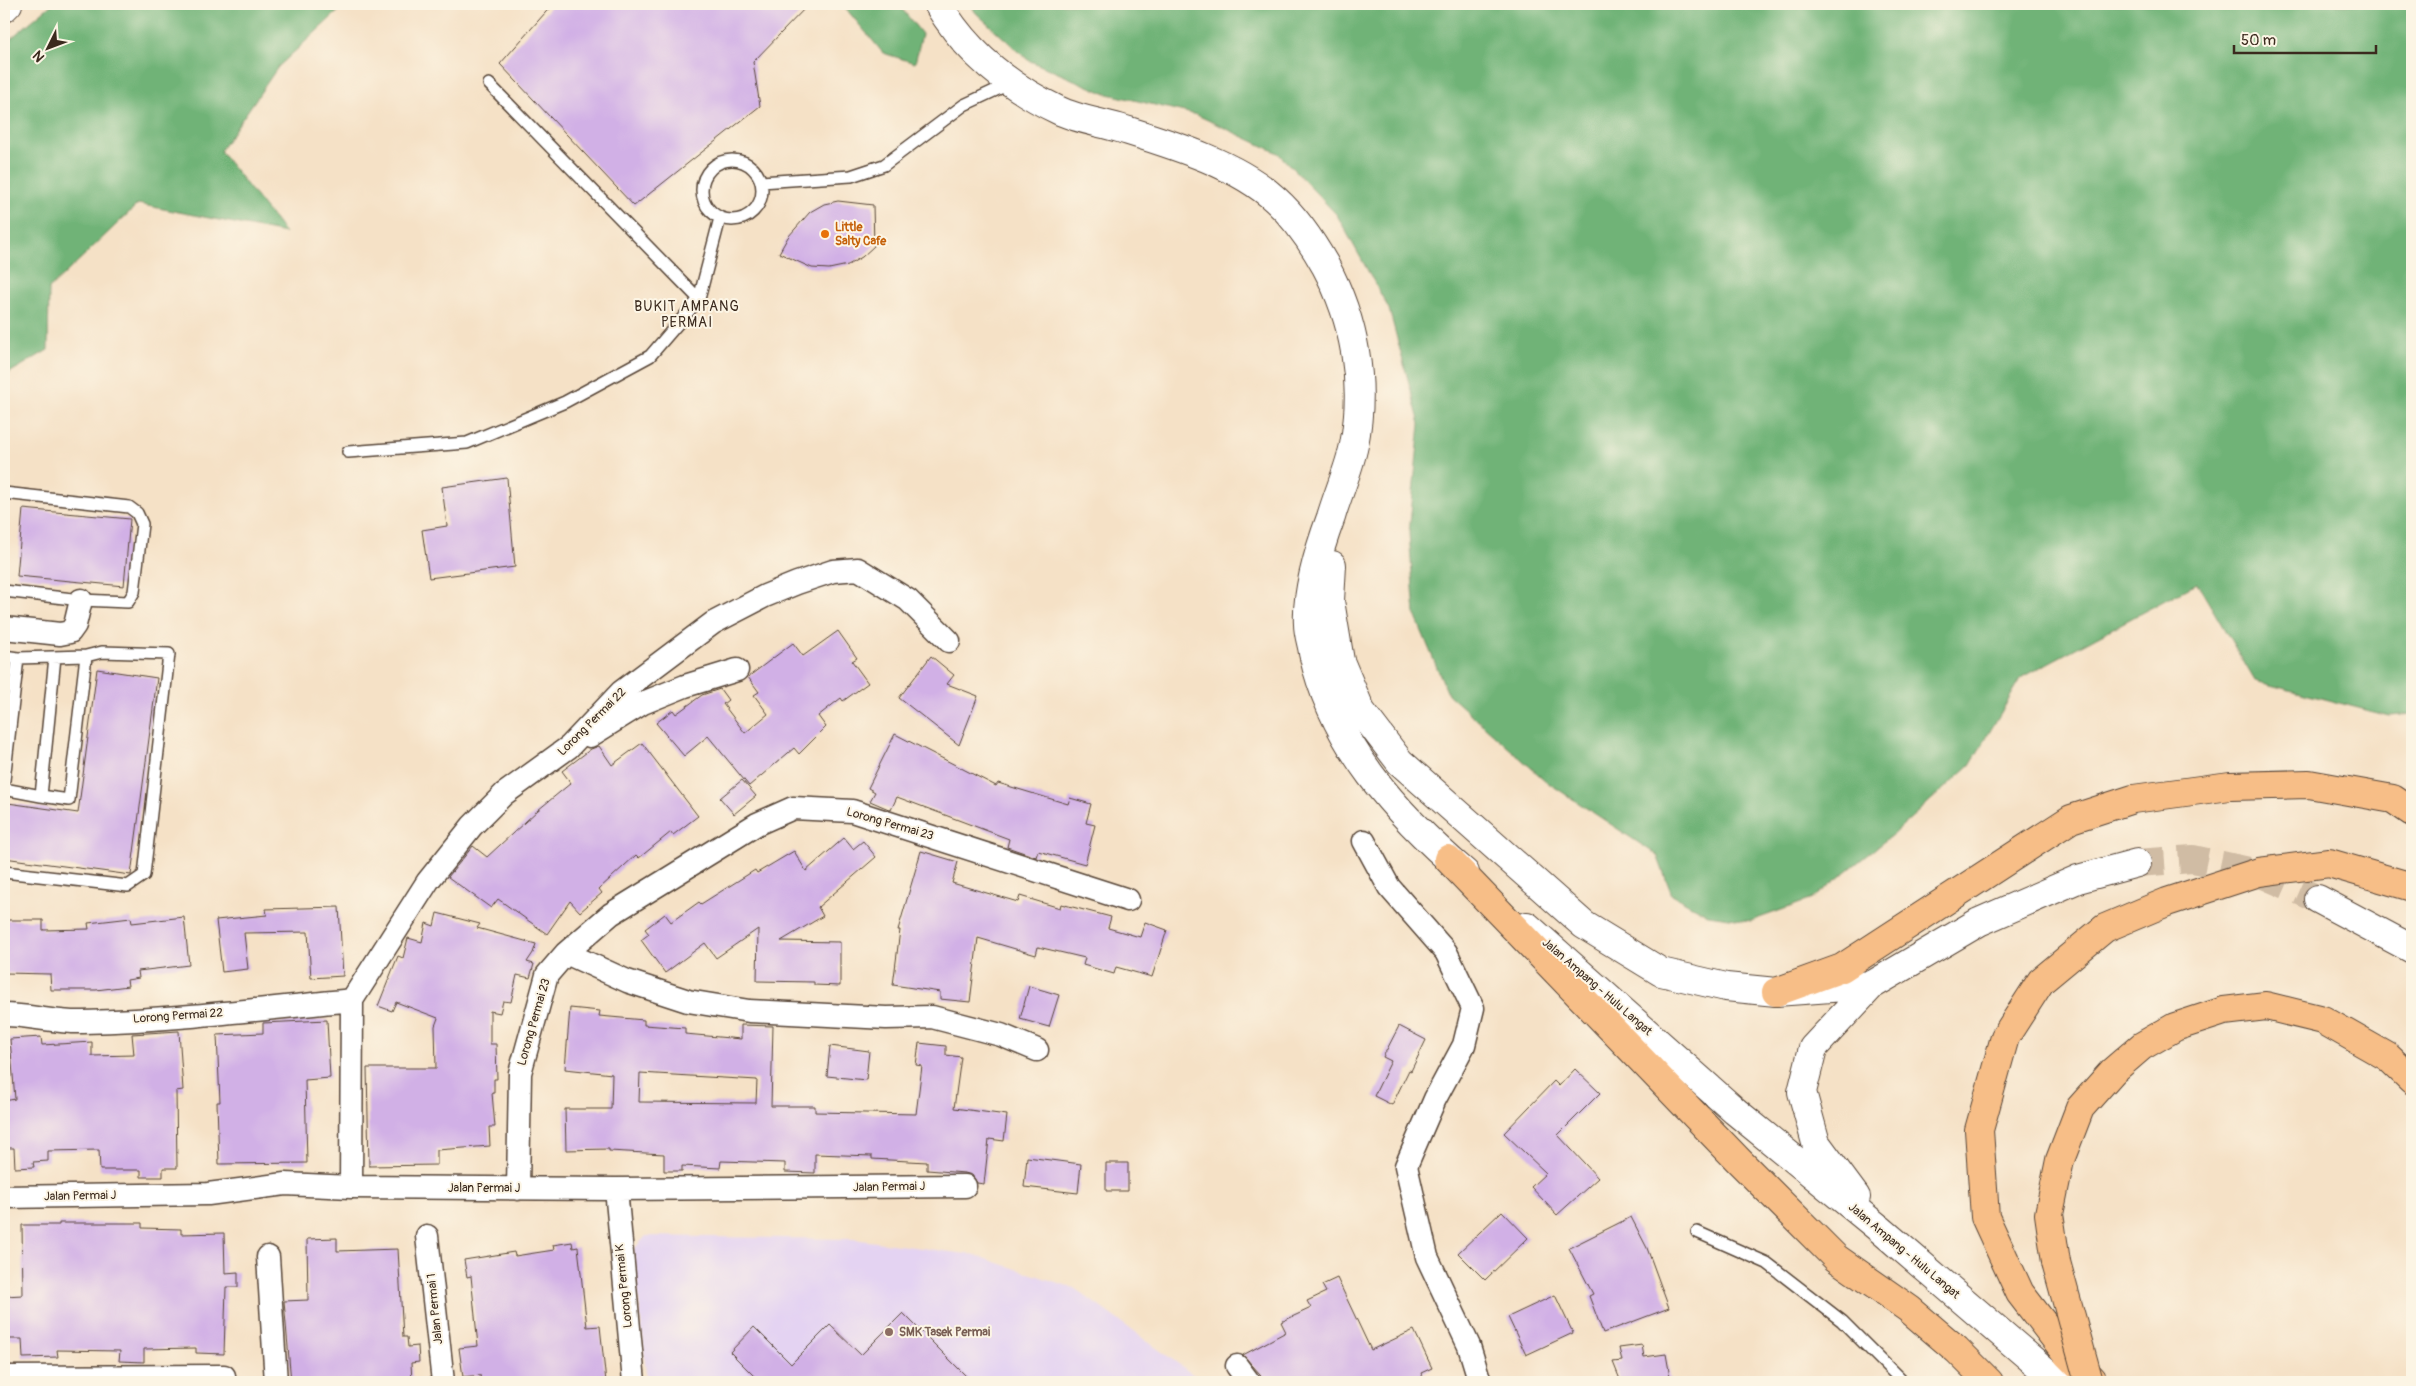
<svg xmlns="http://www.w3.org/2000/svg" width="2416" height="1386" font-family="Pangolin,sans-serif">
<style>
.built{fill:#e4d3f2}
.forest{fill:#6fb377;stroke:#556e4a}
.building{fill:#d1b0e6;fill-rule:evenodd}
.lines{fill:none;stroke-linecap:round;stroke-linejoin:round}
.tertiary-tunnel{stroke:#d0bca4;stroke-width:28;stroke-dasharray:28 14;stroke-linecap:butt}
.service-casing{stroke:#574537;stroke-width:14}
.minor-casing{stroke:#574537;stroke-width:25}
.tertiary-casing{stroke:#574537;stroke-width:30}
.motorway-casing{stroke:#574537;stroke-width:30}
.service{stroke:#fff;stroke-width:11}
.minor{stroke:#fff;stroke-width:22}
.tertiary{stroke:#fff;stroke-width:28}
.motorway{stroke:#f7be87;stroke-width:28}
.motorway-bridge-casing{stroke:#574537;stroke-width:30;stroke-linecap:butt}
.motorway-bridge{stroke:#f7be87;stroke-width:28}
.food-dot{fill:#e8710a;stroke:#fcf5e5;stroke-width:2}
.education-dot{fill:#8d6e63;stroke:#fcf5e5;stroke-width:2}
.labels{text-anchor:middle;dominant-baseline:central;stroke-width:4;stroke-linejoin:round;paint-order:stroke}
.food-label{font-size:12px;font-weight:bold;fill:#c56008;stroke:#fcf5e5;text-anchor:start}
.street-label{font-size:12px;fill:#3b2a1e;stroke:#fcf5e5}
.education-label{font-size:12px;font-weight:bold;fill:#785e54;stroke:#fcf5e5;text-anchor:start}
.neighbourhood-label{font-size:14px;letter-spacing:1px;fill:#3b2a1e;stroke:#fcf5e5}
</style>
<rect width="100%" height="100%" fill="#fcf5e5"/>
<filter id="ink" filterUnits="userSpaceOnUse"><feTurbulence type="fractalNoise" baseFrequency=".02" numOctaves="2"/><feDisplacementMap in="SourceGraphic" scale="10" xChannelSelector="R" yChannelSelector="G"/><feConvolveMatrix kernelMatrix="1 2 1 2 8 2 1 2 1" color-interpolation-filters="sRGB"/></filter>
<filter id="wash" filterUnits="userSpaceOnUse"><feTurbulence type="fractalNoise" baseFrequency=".0096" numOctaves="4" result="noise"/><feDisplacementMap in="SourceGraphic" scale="20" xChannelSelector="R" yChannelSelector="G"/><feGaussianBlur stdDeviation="1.12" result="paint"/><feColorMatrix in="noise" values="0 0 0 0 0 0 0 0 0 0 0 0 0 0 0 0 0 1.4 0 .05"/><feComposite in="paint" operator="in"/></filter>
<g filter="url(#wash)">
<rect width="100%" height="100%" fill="#f5e1c6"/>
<path class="built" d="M646,1236l207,3 121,16 100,33 121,88 -9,6h-539l-13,-133z"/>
<path class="forest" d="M52,4h294l-68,63 -58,84 65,82 -147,-29 -89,85 -1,61 -44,26v-332z
M842,4h56l24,30 -7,29 -32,-10z
M971,4h1441v710l-23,2 -134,-35 -58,-98 -175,94 -52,88 -78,70 -80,64 -61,22 -43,-6 -36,-20 -15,-40 -110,-73 -99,-88 -33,-79 -6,-82 11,-109 -31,-115 -52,-94 -59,-62 -81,-38 -93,-22 -76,-33 -53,-48z"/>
<g id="blocks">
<path class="building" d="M553,4h256l-56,58 7,44 -126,100 -134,-142z
M838,201l35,4 1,41 -12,11 -14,8 -19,4 -17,-1 -33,-15 9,-16 22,-25 14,-8z
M507,478l8,89 -86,11 -7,-48 25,-4 -5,-39z
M23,509l107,10 -6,67 -107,-10z
M838,631l19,27 -5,3 16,22 -25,18 -2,-3 -23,18 8,11 -27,27 -5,-6 -45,38 -41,-50 -24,20 -28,-33 17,-13 3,4 26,-19 18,-6 8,11 -5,4 22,29 23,-19 -14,-19 5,-3 -11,-15 45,-34 10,13z
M931,656l23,19 -7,9 31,12 -19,49 -60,-47z
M97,669l60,9 -26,197 -127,-17v-24l4,-31 70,10z
M895,734l101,52 2,-3 70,21 2,-6 21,6 -5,19 9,2 -10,39 -47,-13 -2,6 -29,-10 2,-8 -112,-42 -6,13 -21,-9 5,-9 -7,-4z
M642,743l56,73 -25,19 -2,-3 -32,26 -3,-3 -37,34 3,4 -22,19 -10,-11 -23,33 -49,-35 -7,9 -43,-31 25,-31 14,11 51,-47 33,-27 -9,-12 29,-22 8,-3 13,19z
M742,780l14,16 -22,18 -14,-16z
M844,838l9,11 10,-8 13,16 -58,50 5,9 -42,25 59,1v44l-26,-1v-3l-57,-1 1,-52 -42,29 -11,-15 -40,30 -24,-33 8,-6 -4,-5 20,-15 6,8 28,-20 2,2 54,-34 2,3 37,-22 12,20z
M921,851l37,11 -6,21 66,19 2,-6 40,12 1,-4 50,13 -3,11 32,9 5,-15 22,8 -15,47 -36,-10 -2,7 -31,-9 2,-7 -47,-11 -2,8 -58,-17 -8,64 -30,-3v-7l-47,-7 7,-55h-2z
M339,907l4,69 -32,2 -3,-46 -64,1 4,36 -26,3 -6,-52 51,-5 -1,-6z
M437,913l43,11 -3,4 59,16 -3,9 -6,9 7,2 -4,14 -13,-3 -6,27 -8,-1 -3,12 -10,-2v33h6l1,35h-3v14h-2l3,34h-6l1,19 -53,4v15l-68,1 -2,-98h69l-1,-42 3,-8 -42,-16 -4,9 -14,-5 20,-50 5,2 5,-20 14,4 4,-19 8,3z
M184,917l5,48 -51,6 1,7 -12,2 1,6 -32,4h-45l-1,-16 -46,-1v-53h39v10l46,-1 -1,-6 43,-5 1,5z
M1029,986l30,9 -10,32 -29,-8z
M570,1008l30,3 -1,5 45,4v5l41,3v6l56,5v-14l32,1 -2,80h44v6l101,2 6,-48 -6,-1 3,-22 27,3v9l15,2 -7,51 53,7 -3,26 -15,-2 -5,45 -7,-1 -5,-8 -7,-2 -38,-3v-8l-55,-3v-3l-57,-2v19l-30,-1v-9l-64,-2 -1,7 -38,-2v5h-18v-17l-55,-3v-2l-43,1 -1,-41h46l1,-35 -47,-5zM640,1073l117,7 -1,23 -117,-1z
M327,1020l3,58 -25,2 2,83 -88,1 -2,-62h3l-3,-67 46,-2v-10z
M1399,1026l27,14 -15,31 -2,-1 -17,35 -18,-9 17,-35 -8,-4z
M179,1031l4,59 -7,1 1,77h-14v9h-22v-7h-41l-1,-20 -51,1v10l-15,1 1,5 -19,1 -1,-20h-10v-47l11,-2 -5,-60 31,-2 1,8 50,-3v14l42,-1 -2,-21z
M830,1046l39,5 -3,29 -39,-4z
M1575,1069l25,24 -42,42 40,43 -41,37 -26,-28 15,-14 -42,-40 50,-52 5,5z
M1027,1157l54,7 -3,29 -54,-6z
M1106,1163h22v28h-22z
M1502,1211l26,27 -43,42 -27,-27z
M1631,1217l16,31 22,60 -66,25 -14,-37 4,-2 -24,-46z
M59,1223h83v5l39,1v5l43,-1 1,40 13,-1v15h-12l-2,67 -28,-1v-5l-52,1v13l-25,-1 1,-10 -63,-1 1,7 -35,1 -1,-19h-18v-43l19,-1 -1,-70h37z
M337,1238v13l61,-2 5,88h4l1,10 10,-1 1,16 -8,1 1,19h-121l-7,-81 24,-1 -1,-61z
M572,1242l1,6 5,-1 9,80 13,-1 6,56h-125l-1,-7 -17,2 -4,-29 19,-2 -7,-70 -4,1 -3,-17 50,-8 1,4 39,-6 -1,-5z
M1337,1278l34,72 43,-20 18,38 -11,5 4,9h-163l-2,-8 -17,-19 43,-23 -5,-10 30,-14 -4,-7 19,-9 -4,-7z
M1555,1295l18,38 -47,22 -18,-38z
M903,1313l69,69h-212l-30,-30 24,-25 37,37 39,-39 31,30z
M1642,1345l2,12 22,-3 5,28h-50l-8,-20 9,-1 -3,-13z"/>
</g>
</g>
<g filter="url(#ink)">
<use href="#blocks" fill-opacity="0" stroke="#574537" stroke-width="1"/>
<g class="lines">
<path class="tertiary-tunnel" d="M2137,863l56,-4 66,14 59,26"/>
<defs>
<path id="service" d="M489,84l210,215
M702 190a30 30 0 1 1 60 0a30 30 0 1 1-60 0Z
M761,182l90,-6 33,-11 80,-60 47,-22
M348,452l119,-9 98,-41 85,-46 49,-57 21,-81
M4,493l125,14 8,6 5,11 -8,68 -6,10 -47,-2 -77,-9
M4,656l14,2 68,-2 16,-4 67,2 -25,221 -16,11 -124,-14
M4,780l14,-122
M4,789l37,7 14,-139
M41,796l28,4 17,-144
M1697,1232l70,31 75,58 61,61"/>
<path id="minor" d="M4,628l56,6 10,-2 5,-7 6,-25
M590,736l53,-33 42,-17 52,-16
M1364,841l25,46 57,65 27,56 -9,37 -29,54 -29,67 21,91 42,89 11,36
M566,953l61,28 61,20 61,10 137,7 46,-1 69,18 36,15
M4,1015c26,0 53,8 79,7 90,-2 180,-13 269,-22
M351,1187l1,-187 76,-119 44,-55 32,-32 65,-47 52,-55 92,-69 52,-27 32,-13 36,-12 25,-2 50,31 41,41
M518,1189l2,-116 27,-98 19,-22 45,-39 146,-90 36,-16 59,3 276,89
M616,1189l18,193
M4,1197l204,-3 77,-10 66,3 265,2 349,-3
M427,1236l16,146
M268,1257l8,125
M1237,1366l12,16
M4,1377l220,-1"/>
<path id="tertiary" d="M938,4c28,48 70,82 120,106 18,9 41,12 61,18 51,16 117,35 157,72 20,18 36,42 49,65 30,56 41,118 29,180 -5,24 -16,48 -23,72 -11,30 -25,76 -23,107 0,10 4,20 5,29 20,91 83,161 152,220
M4,8l4,-4
M1332,565l-2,36 10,60 21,50 39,51 184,163 77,47 65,15 50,5 96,-7 107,-63 99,-43 59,-16
M2318,899l94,50
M1527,926l208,185 146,119 177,152
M1856,1197l-40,-54 -14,-51 11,-44 59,-63"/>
<path id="motorway" d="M1448,859l292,303 96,96 73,51 48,41 32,32
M1776,992l66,-24 229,-149 62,-20 97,-13 79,-2 84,15 19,13
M2056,1262l-7,-48 11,-54 20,-52 33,-37 29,-25 33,-19 49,-16 42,-5 57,14 65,37 24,23
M2092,1379l-25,-25 -47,-61 -35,-76 -6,-87 26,-93 36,-56 64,-53 62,-26 92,-30 70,-9 83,24"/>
</defs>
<use href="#service" class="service-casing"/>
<use href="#minor" class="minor-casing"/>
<use href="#tertiary" class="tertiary-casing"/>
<use href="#motorway" class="motorway-casing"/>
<use href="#service" class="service"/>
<use href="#minor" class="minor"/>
<use href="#tertiary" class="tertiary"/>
<use href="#motorway" class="motorway"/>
<defs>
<path id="motorway-bridge" d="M2056,1262l33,120"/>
</defs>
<use href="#motorway-bridge" class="motorway-bridge-casing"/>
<use href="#motorway-bridge" class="motorway-bridge"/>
</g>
</g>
<circle class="food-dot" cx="825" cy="234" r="5"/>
<circle class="education-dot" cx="889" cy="1332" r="5"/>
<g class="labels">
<g class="food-label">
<text x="835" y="227">Little<tspan x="835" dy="14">Salty Cafe</tspan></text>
</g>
<g class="street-label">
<text transform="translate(592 722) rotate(-45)">Lorong Permai 22</text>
<text transform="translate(890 824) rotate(16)">Lorong Permai 23</text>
<text transform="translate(1597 987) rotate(41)">Jalan Ampang - Hulu Langat</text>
<text transform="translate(178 1016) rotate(-4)">Lorong Permai 22</text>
<text transform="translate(534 1022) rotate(-74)">Lorong Permai 23</text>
<text transform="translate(889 1187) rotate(-1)">Jalan Permai J</text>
<text x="484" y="1188">Jalan Permai J</text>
<text transform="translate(80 1196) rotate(-1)">Jalan Permai J</text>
<text transform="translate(1904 1251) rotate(40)">Jalan Ampang - Hulu Langat</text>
<text transform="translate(624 1286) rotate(-96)">Lorong Permai K</text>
<text transform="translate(435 1309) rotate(-96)">Jalan Permai 1</text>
</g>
<g class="education-label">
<text x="899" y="1332">SMK Tasek Permai</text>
</g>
<g class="neighbourhood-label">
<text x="687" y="306">BUKIT AMPANG<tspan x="687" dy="16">PERMAI</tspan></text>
</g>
</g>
<rect width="2416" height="1386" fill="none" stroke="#fcf5e5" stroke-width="20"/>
<g transform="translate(48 48) rotate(228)" stroke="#fcf5e5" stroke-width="4" paint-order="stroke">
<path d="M0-4L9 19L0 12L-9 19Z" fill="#3b2a1e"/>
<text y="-8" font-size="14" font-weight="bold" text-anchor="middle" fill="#3b2a1e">N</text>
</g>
<path d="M2234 45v8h142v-8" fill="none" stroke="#3b2a1e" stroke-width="2.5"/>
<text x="2241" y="45" font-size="15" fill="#3b2a1e" stroke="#fcf5e5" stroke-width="4" paint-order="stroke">50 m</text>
</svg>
